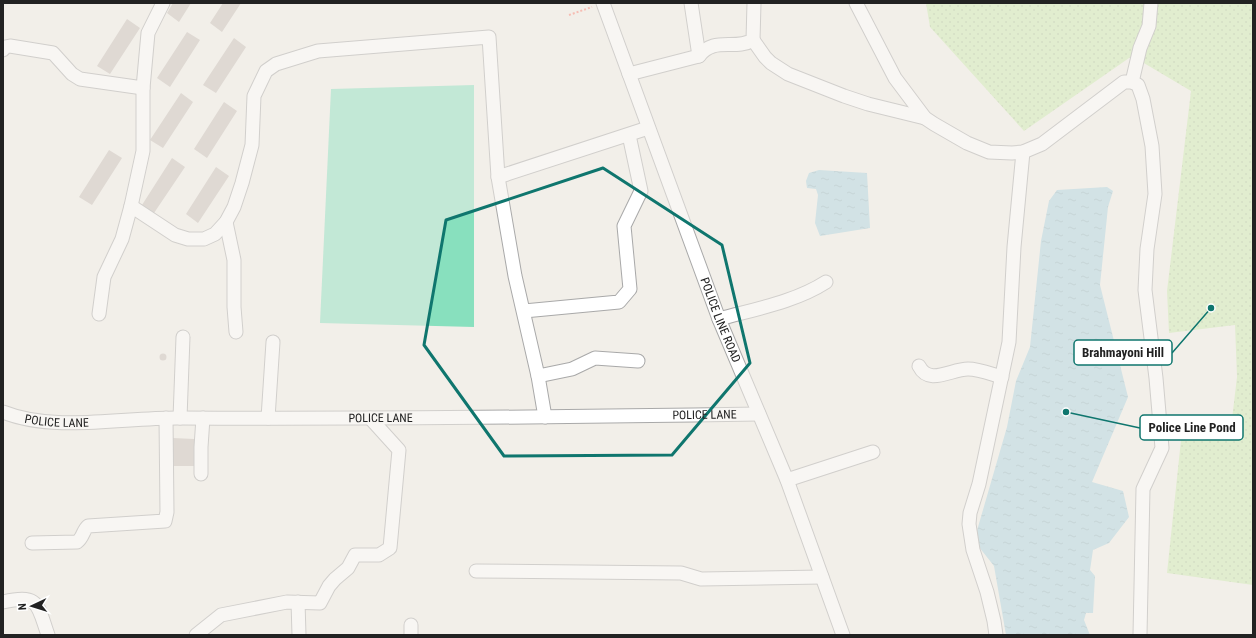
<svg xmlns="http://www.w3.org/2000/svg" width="1256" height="638" font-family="'Roboto Condensed',sans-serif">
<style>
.grass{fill:url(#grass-dots)}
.pitch{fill:#88e0be}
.water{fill:url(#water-ripples)}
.building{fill:#c7bfb8}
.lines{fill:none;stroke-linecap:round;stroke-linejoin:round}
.minor-casing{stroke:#a9a9a9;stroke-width:15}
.path{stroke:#fa8072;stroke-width:2;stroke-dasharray:2 2;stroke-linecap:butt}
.minor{stroke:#fff;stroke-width:13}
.marked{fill:none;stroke:#0f766e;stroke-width:3;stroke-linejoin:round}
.labels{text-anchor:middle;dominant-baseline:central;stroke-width:3;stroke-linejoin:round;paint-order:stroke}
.street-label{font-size:12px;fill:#222;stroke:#fff}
.leader{fill:none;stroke:#0f766e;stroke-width:1.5}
.callout-dot{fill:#0f766e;stroke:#fff;stroke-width:1.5}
.callout{fill:#fff;stroke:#0f766e;stroke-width:1.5}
.callout-label{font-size:13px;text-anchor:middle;font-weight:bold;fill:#222}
</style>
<defs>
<pattern id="grass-dots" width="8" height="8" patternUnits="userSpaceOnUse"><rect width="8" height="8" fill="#cdebb0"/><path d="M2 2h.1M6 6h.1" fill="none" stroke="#b0c997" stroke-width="1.8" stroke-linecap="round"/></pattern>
<pattern id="water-ripples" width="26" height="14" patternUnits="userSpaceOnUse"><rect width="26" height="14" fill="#aad3df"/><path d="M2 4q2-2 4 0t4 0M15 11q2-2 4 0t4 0" fill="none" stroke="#92b5bf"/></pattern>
</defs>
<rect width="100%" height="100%" fill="#f2efe9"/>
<path class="grass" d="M926,3h327v582l-86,-12 14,-133 49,-4 7,-59 -2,-52 -66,8 -2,-42 24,-200 -59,-35 -108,75 -94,-104z"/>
<path class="pitch" d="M474,85v242l-154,-4 11,-234z"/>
<path class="water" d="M819,170l48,3 3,55 -50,8 -5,-13 3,-28 -2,-6 -9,-1 -1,-7 3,-8z
M1107,187l6,4 -5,16 -8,78 28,112 -36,85 31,9 6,26 -20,26 -16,7 -3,20 5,6 -2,37h-7l-2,7 6,15h-84l-12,-69 -15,-19 -3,-13 31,-107 9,-46 14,-34 11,-106 8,-40 8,-11z"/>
<path class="building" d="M173,3h18l-12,19 -12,-9z
M223,3h18l-19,29 -12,-9z
M127,19l13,9 -30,46 -13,-8z
M187,32l13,8 -30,47 -13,-9z
M234,38l12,9 -30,46 -13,-8z
M181,93l12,9 -30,46 -13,-8z
M224,102l13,9 -30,47 -13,-9z
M109,150l13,8 -30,47 -13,-8z
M172,158l13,9 -31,46 -12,-8z
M216,167l13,9 -31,47 -12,-9z
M159.5 357a3.5 3.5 0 1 1 7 0a3.5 3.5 0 1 1-7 0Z
M173,438l21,1v27h-22z"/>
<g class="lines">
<defs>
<g id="minor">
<path id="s1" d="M603,3l116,316 68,161 56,155"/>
<path d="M691,3l8,53"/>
<path d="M856,3l39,75 30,40 9,6 33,19 22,9 23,1 11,-1 19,-8 82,-62h8l6,3 5,14 9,47 3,48 -8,55 -2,41 11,88 6,70 -19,41 -3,146"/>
<path d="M753,40l12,17 6,6 17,11 56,22 24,8 57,14"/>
<path d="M3,50l2,-3 5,-1 43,7 19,21 8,5 63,9"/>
<path d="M629,74l70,-18c15,-20 36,-5 54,-16l1,-37"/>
<path d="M1132,82l8,-34 9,-22 2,-23"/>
<path d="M498,177l150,-49"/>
<path d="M131,206l44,29 13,4h16l11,-5 11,-12 8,-15 8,-24 10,-38 2,-49 12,-25 10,-7 42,-13 171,-14 9,140 17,99 23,100 7,41"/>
<path d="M226,222l8,38v47l2,25"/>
<path d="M524,311l95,-9 11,-13 -6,-63 17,-35 -12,-56"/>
<path d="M99,314l5,-37 18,-38 9,-33 12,-55v-63l5,-55 15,-30"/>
<path d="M719,319c36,-10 76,-17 107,-37"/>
<path d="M919,366c10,20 32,3 49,3 11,0 23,5 34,8"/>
<path d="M538,376l34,-7 23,-11 43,3"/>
<path id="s2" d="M3,412c52,21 122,5 178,6 192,1 385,-1 578,-4"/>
<path d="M180,418l3,-81"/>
<path d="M268,418l5,-76"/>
<path d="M201,474v-27l2,-29"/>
<path d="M787,480l86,-28"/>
<path d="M32,543l45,-1c6,-4 6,-12 11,-16l77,-5 2,-9 -1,-94"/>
<path d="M476,571l205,2 20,6 121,-2"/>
<path d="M3,602c37,-8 34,2 45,33"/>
<path d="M298,602l1,33"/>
<path d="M411,625v10"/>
<path d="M196,635l25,-20 66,-13 33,1 9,-17 6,-7 13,-11 7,-13h24l11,-7 9,-98 -29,-32"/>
<path d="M996,635l-2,-14 -7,-29 -14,-42 -4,-26 1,-11 9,-29 30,-142 5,-95 9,-95"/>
</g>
</defs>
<use href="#minor" class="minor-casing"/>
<path class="path" d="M569,15l23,-8"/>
<use href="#minor" class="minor"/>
</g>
<path d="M0 0H1256V638H0ZM603,168l119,77 28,118 -78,92 -168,1 -80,-111 22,-125z" fill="#f2efe9" fill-opacity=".55" fill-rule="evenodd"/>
<path class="marked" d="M603,168l119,77 28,118 -78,92 -168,1 -80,-111 22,-125z"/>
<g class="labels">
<g class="street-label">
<text stroke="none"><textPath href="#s1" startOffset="338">POLICE LINE ROAD</textPath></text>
<text stroke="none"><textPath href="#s2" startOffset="703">POLICE LANE</textPath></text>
<text stroke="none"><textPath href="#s2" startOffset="379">POLICE LANE</textPath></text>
<text stroke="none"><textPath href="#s2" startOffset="55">POLICE LANE</textPath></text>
</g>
</g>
<path class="leader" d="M1211 308L1172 353M1066 412L1140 428"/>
<g class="callout-dot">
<circle cx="1211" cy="308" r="4"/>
<circle cx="1066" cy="412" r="4"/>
</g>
<g class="callout">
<rect x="1074" y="340" width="98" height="25" rx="4"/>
<rect x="1140" y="415" width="103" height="25" rx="4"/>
</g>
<g class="callout-label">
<text x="1123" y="357">Brahmayoni Hill</text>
<text x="1192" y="432">Police Line Pond</text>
</g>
<rect width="1256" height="638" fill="none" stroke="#222222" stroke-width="8"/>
<g transform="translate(32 606) rotate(266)" stroke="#ffffff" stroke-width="3" paint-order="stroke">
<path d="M0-3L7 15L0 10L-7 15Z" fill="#222222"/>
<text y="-6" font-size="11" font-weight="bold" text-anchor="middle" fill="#222222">N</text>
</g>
</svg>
